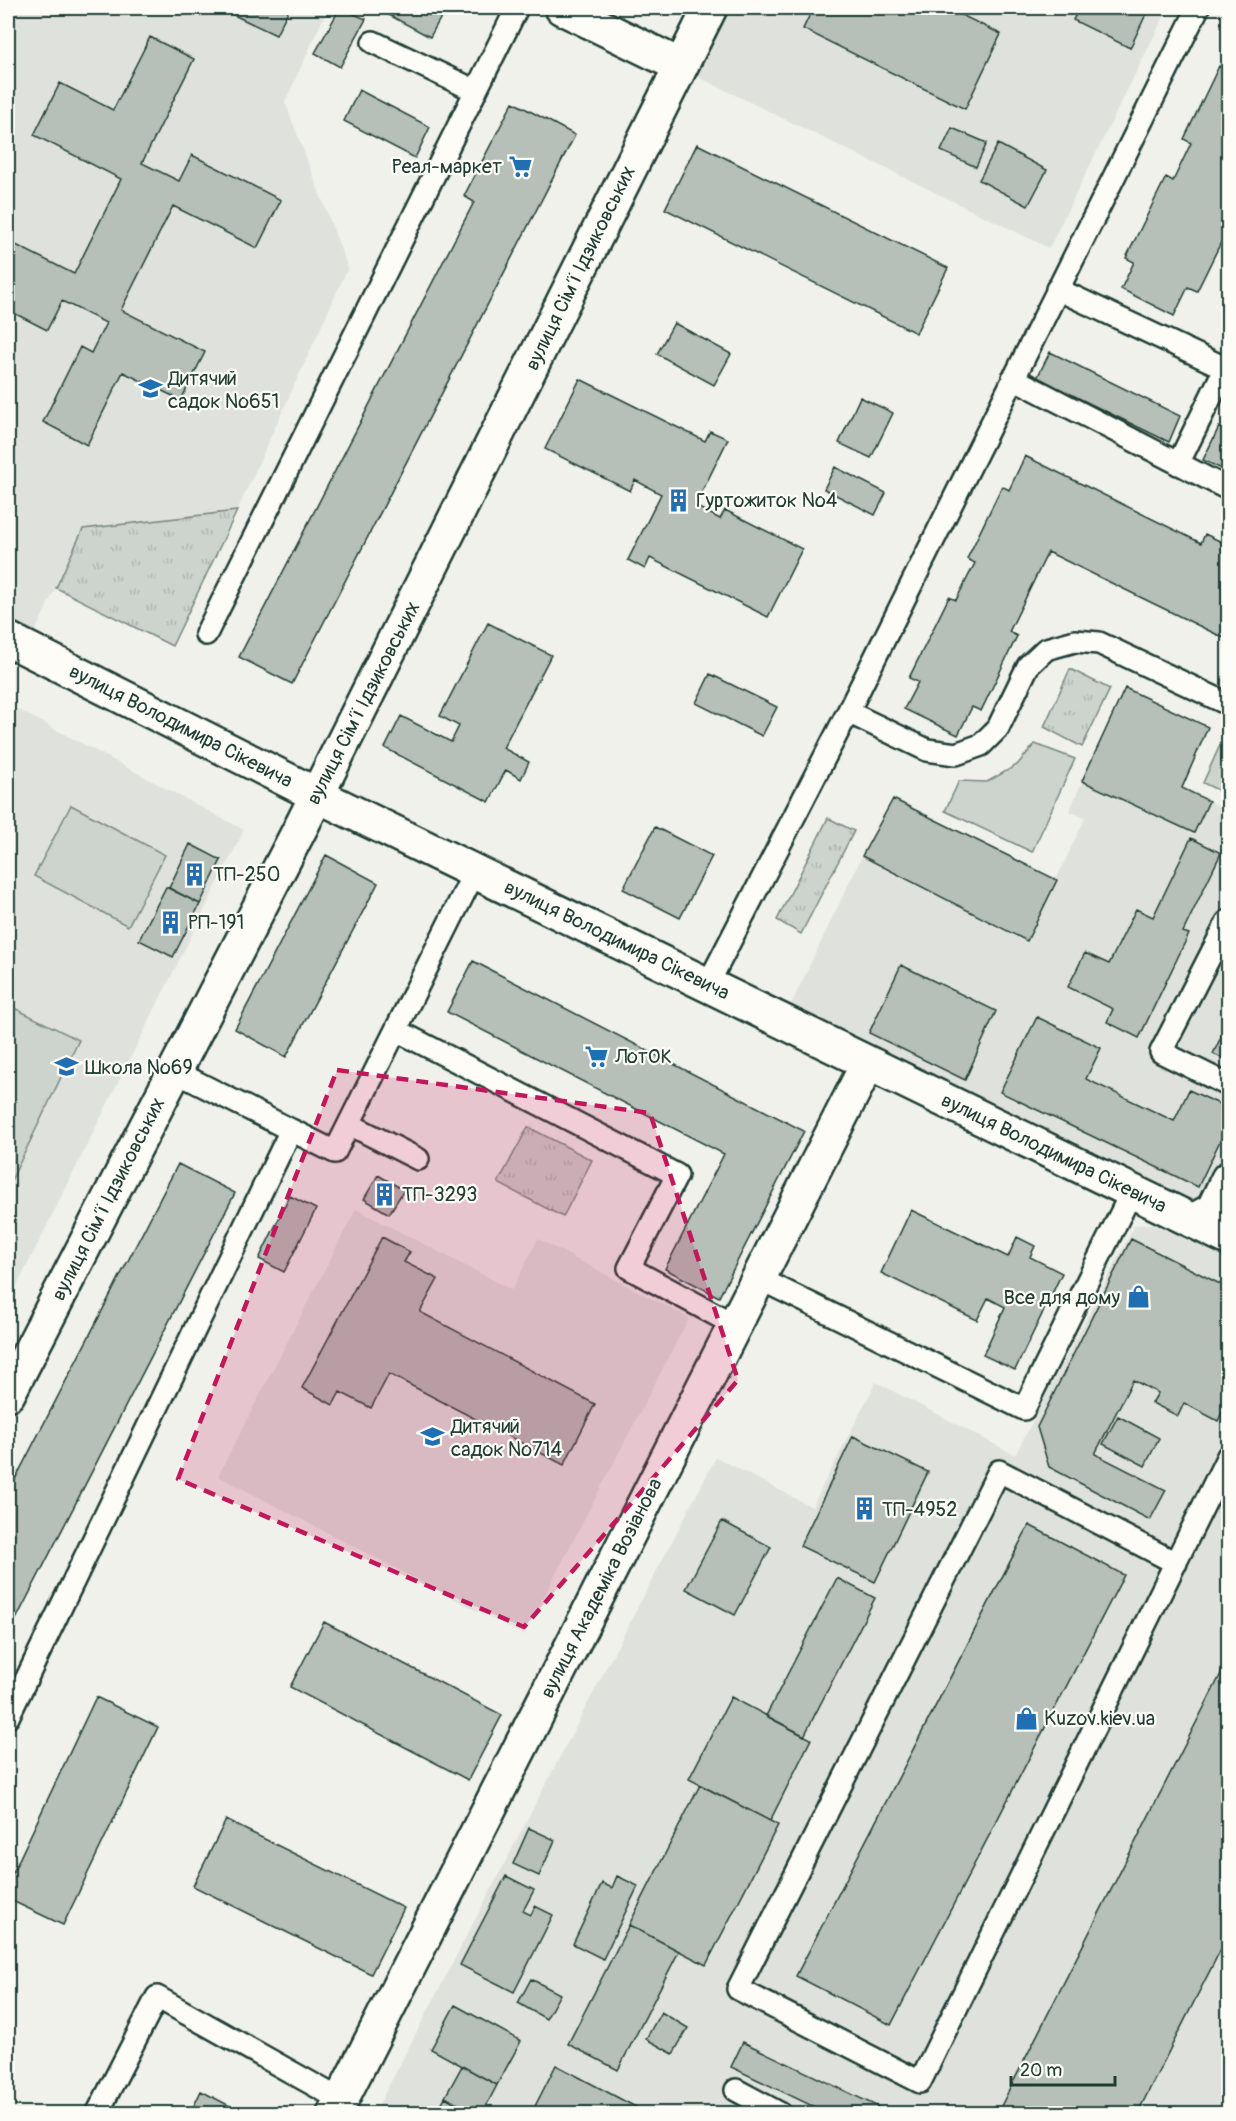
<svg xmlns="http://www.w3.org/2000/svg" width="1236" height="2121" font-family="Pangolin,sans-serif">
<style>
.built{fill:#dfe2dc}
.grass{fill:url(#grass-tufts);stroke:#768880;stroke-width:1.5}
.pitch{fill:#cdd3cd;stroke:#768880;stroke-width:1.5}
.building{fill:#b6bfb8;stroke:#1f3d34;stroke-width:1.5}
.lines{fill:none;stroke-linecap:round;stroke-linejoin:round}
.lane-casing{stroke:#1f3d34;stroke-width:26}
.street-casing{stroke:#1f3d34;stroke-width:38}
.lane{stroke:#fdfcf7;stroke-width:21}
.street{stroke:#fdfcf7;stroke-width:33}
.marked{fill:#c2185b;fill-opacity:0.2;stroke:#c2185b;stroke-width:4.5;stroke-dasharray:12 8;stroke-linejoin:round}
.labels{text-anchor:middle;dominant-baseline:central;stroke-width:4.5;stroke-linejoin:round;paint-order:stroke}
.poi-label{font-size:20px;fill:#1f3d34;stroke:#fdfcf7;text-anchor:start}
.street-label{font-size:20px;fill:#1f3d34;stroke:#fdfcf7}
</style>
<defs>
<pattern id="grass-tufts" width="24" height="20" patternUnits="userSpaceOnUse" patternTransform="scale(1.5)"><rect width="24" height="20" fill="#cdd3cd"/><path d="M3 7l-1-3M5 7V3M7 7l1-3M15 17l-1-3M17 17v-4M19 17l1-3" fill="none" stroke="#b0b6b1"/></pattern>
</defs>
<rect width="100%" height="100%" fill="#f0f1eb"/>
<filter id="ink" filterUnits="userSpaceOnUse"><feTurbulence type="fractalNoise" baseFrequency=".0167" numOctaves="2"/><feDisplacementMap in="SourceGraphic" scale="12" xChannelSelector="R" yChannelSelector="G"/><feConvolveMatrix kernelMatrix="1 2 1 2 8 2 1 2 1" color-interpolation-filters="sRGB"/></filter>
<g filter="url(#ink)">
<path class="built" d="M8,8h320l-43,94 63,166 -111,243 -154,18 -48,103 -27,-14z
M721,8h447l-119,240 -361,-176z
M1125,688l83,39 -26,60 46,24v338l-34,72 34,17v875l-854,1 342,-657 96,50 64,-125 139,73 120,-230 57,-4 -409,-200 79,-165 31,-57 163,81 29,-62 -16,-7z
M8,704l236,126 -236,474z
M356,1209l156,81 26,-51 151,79 -165,317 -306,-159z"/>
<path class="grass" d="M237,511l-65,135 -116,-58 27,-59z
M1070,669l40,20 -28,58 -38,-20z
M828,818l26,13 -53,103 -24,-14z
M528,1127l64,33 -29,57 -65,-34z"/>
<path class="pitch" d="M1225,734l3,1v60l-25,-12z
M1035,744l40,15 -43,93 -87,-41 14,-30 28,1 30,-17z
M71,805l94,50 -37,71 -94,-50z
M8,1005l71,35 -71,147z"/>
<path class="building" d="M219,8h66l4,1 -13,26z
M340,8l26,11 -26,48 -25,-14z
M390,8h56l-16,29 -43,-23z
M813,8h134l54,26 -36,75 -162,-80z
M1079,8h70l-19,40 -57,-28z
M150,37l44,22 -52,104 37,18 13,-26 89,45 -24,48 -84,-42 -52,104 84,42 -24,48 -58,-28 -36,73 -44,-23 37,-75 11,6 15,-30 -44,-22 -15,29 -39,-20v-69l66,33 47,-95 -87,-44 26,-52 53,27z
M1228,64v144l-2,5 2,1v14l-31,63 -9,-4 -14,29 -53,-27 13,-27 -8,-4 40,-81 7,4 18,-38 -7,-4 35,-73 7,4z
M359,90l71,37 -15,31 -71,-37z
M513,102l62,33 -283,549 -53,-27 235,-455 -10,-6z
M952,128l35,15 -11,24 -35,-16z
M697,144l251,124 -32,65 -251,-124z
M998,144l49,26 -19,36 -49,-26z
M674,323l57,31 -17,31 -57,-31z
M1050,352l130,64 -11,26 -132,-64z
M580,379l125,62 5,-10 18,8 -33,67 25,13 5,-9 77,39 -34,68 -118,-59 -5,11 -17,-9 33,-66 -26,-14 -5,11 -85,-42z
M860,397l33,16 -22,45 -32,-15z
M1219,427l9,4v41l-25,-12z
M1025,456l176,87 4,-9 23,11v95l-180,-88 -39,80 8,4 -36,75 -9,-4 -14,28 -54,-26 14,-27 -9,-4 40,-81 7,3 19,-37 -8,-4 35,-73 7,4z
M835,467l51,26 -11,22 -51,-26z
M488,623l63,32 -48,93 26,14 -8,17 -15,-9 -17,32 -104,-54 16,-32 50,26 8,-16 -19,-10z
M710,674l67,33 -15,29 -66,-33z
M1125,688l83,39 -26,61 27,13 -15,32 -112,-52z
M893,799l164,81 -30,61 -165,-85z
M655,827l57,29 -32,62 -57,-29z
M1191,838l30,15 -38,79 6,2 -50,104 -32,-16 6,-13 -45,-22 17,-34 24,11 27,-55 17,8z
M190,844l31,16 -21,44 -31,-16z
M326,855l52,28 -92,174 -51,-28z
M166,887l34,17 -27,53 -34,-17z
M473,961l331,170 -85,166 -54,-28 59,-115 -277,-142z
M901,965l95,46 -31,69 -96,-47z
M1037,1017l64,31 -15,31 88,42 15,-31 39,18v16l-30,63 -198,-95z
M1228,1022v39l-15,-7z
M178,1164l57,29 -227,442v-142z
M378,1175l26,15 -15,24 -25,-15z
M290,1196l26,13 -32,63 -25,-13z
M911,1210l97,47 9,-20 18,9 -5,11 32,16 -47,97 -32,-15 22,-48 -17,-9 -11,22 -96,-47z
M382,1237l28,15 -6,10 34,17 -18,33 175,92 -31,61 -175,-91 -18,34 -31,-16 -7,13 -31,-17z
M1131,1239l97,49v112l-10,21 -34,-18 -6,13 -26,-13 6,-10 -25,-13 -38,74 71,36 -16,30 -101,-53 -12,-40z
M1118,1416l41,22 -14,28 -42,-22z
M853,1436l75,36 -53,110 -75,-36z
M722,1521l49,26 -36,68 -49,-26z
M1029,1525l95,50 -233,450 -95,-49z
M837,1578l38,20 -71,138 -38,-20z
M324,1622l178,93 -34,65 -178,-93z
M1228,1660v275l-91,179h-140z
M96,1697l62,30 -95,198 -55,-26v-16z
M731,1697l80,42 -41,82 -81,-42z
M700,1785l78,40 -72,140 -77,-40z
M226,1820l178,88 -33,66 -178,-88z
M529,1828l26,12 -16,36 -26,-12z
M506,1876l28,14 -11,21 8,4 4,-9 18,9 -39,77 -54,-27z
M617,1876l21,10 -35,73 -30,-15 29,-61 10,5z
M629,1925l50,26 -61,119 -50,-26z
M531,1979l29,15 -14,25 -28,-16z
M455,2005l66,36 -24,44 -66,-36z
M661,2012l27,16 -15,26 -27,-15z
M743,2042l142,68 -2,4h-54l-98,-47z
M556,2065l93,49h-118z
M462,2066l35,19 -15,29h-6l-31,-17z
M201,2091l31,16 -3,7h-39z
M445,2097l31,17h-40z"/>
<g class="lines">
<defs>
<path id="lane" d="M373,42l103,49
M1057,289l168,79
M1013,378l215,111
M1178,464l50,-102
M206,634l311,-626
M848,712l79,38 29,4 25,-9 17,-17 30,-62 18,-17 29,-8 24,2 129,61
M1228,921l-67,131 67,33
M708,984l140,-272 350,-704
M396,1030l281,145 -48,93 106,57
M349,1124l69,35
M291,1130l44,22 140,-281
M758,1278l266,131 108,-218
M1176,1563l-177,-92 -261,518 182,93 308,-626
M8,1717l283,-587 -117,-59
M736,2090l45,24
M97,2114l60,-117 184,103"/>
<path id="street" d="M562,8l119,58
M8,639l309,156 911,443
M1193,1221l20,-11 15,-31
M8,1394l295,-571 407,-815
M334,2114l534,-1051"/>
</defs>
<use href="#lane" class="lane-casing"/>
<use href="#street" class="street-casing"/>
<use href="#lane" class="lane"/>
<use href="#street" class="street"/>
</g>
</g>
<path class="marked" d="M337,1070l313,43 88,267 -214,247 -346,-148z"/>
<defs>
<symbol id="supermarket-bare" viewBox="-9 -9 18 18"><path d="M-6-5.5h2.5l.6 2H6L4.5 2H-2.5L-4.4-4H-6ZM-1.5 3.2a1.3 1.3 0 1 0 .1 0ZM3 3.2a1.3 1.3 0 1 0 .1 0Z" fill="#1f6fb2" stroke="#fdfcf7" stroke-width="2.5" paint-order="stroke"/></symbol>
<symbol id="school-bare" viewBox="-9 -9 18 18"><path d="M0-5L7-2L0 1L-7-2ZM-4 1L0 2.5L4 1V4Q0 6-4 4Z" fill="#1f6fb2" stroke="#fdfcf7" stroke-width="2.5" paint-order="stroke"/></symbol>
<symbol id="building-bare" viewBox="-9 -9 18 18"><path d="M-4-6H4V6H1V3H-1V6H-4ZM-2.5-4.3h1.7v1.8h-1.7ZM.8-4.3h1.7v1.8H.8ZM-2.5-1h1.7V.8h-1.7ZM.8-1h1.7V.8H.8Z" fill="#1f6fb2" stroke="#fdfcf7" stroke-width="2.5" paint-order="stroke"/></symbol>
<symbol id="shop-bare" viewBox="-9 -9 18 18"><path d="M-5-2.5h2.3a2.7 3.5 0 0 1 5.4 0H5L5.5 6h-11ZM-1.5-2.5h3a1.5 2.3 0 0 0-3 0Z" fill="#1f6fb2" stroke="#fdfcf7" stroke-width="2.5" paint-order="stroke"/></symbol>
</defs>
<g fill-rule="evenodd">
<use href="#supermarket-bare" x="504" y="150" width="33" height="33"/>
<use href="#school-bare" x="134" y="372" width="33" height="33"/>
<use href="#building-bare" x="662" y="484" width="33" height="33"/>
<use href="#building-bare" x="178" y="858" width="33" height="33"/>
<use href="#building-bare" x="154" y="906" width="33" height="33"/>
<use href="#supermarket-bare" x="580" y="1040" width="33" height="33"/>
<use href="#school-bare" x="50" y="1050" width="33" height="33"/>
<use href="#building-bare" x="368" y="1178" width="33" height="33"/>
<use href="#shop-bare" x="1122" y="1280" width="33" height="33"/>
<use href="#school-bare" x="416" y="1420" width="33" height="33"/>
<use href="#building-bare" x="848" y="1492" width="33" height="33"/>
<use href="#shop-bare" x="1010" y="1702" width="33" height="33"/>
</g>
<g class="labels">
<g class="poi-label">
<text x="502" y="166" text-anchor="end">Реал-маркет</text>
<text x="168" y="378">Дитячий<tspan x="168" dy="23">садок №651</tspan></text>
<text x="696" y="500">Гуртожиток №4</text>
<text x="213" y="874">ТП-250</text>
<text x="188" y="922">РП-191</text>
<text x="615" y="1056">ЛотОК</text>
<text x="85" y="1067">Школа №69</text>
<text x="402" y="1194">ТП-3293</text>
<text x="1120" y="1297" text-anchor="end">Все для дому</text>
<text x="451" y="1426">Дитячий<tspan x="451" dy="23">садок №714</tspan></text>
<text x="882" y="1509">ТП-4952</text>
<text x="1044" y="1718">Kuzov.kiev.ua</text>
</g>
<g class="street-label">
<text transform="translate(580 268) rotate(-64)">вулиця Сімʼї Ідзиковських</text>
<text transform="translate(363 703) rotate(-63)">вулиця Сімʼї Ідзиковських</text>
<text transform="translate(181 726) rotate(27)">вулиця Володимира Сікевича</text>
<text transform="translate(617 940) rotate(26)">вулиця Володимира Сікевича</text>
<text transform="translate(1054 1153) rotate(26)">вулиця Володимира Сікевича</text>
<text transform="translate(108 1199) rotate(-63)">вулиця Сімʼї Ідзиковських</text>
<text transform="translate(601 1588) rotate(-63)">вулиця Академіка Возіанова</text>
</g>
</g>
<rect width="1236" height="2121" fill="none" stroke="#fdfcf7" stroke-width="30"/>
<rect x="15" y="15" width="1206" height="2091" fill="none" stroke="#1f3d34" stroke-width="2" filter="url(#ink)"/>
<path d="M1011 2076v9h104v-9" fill="none" stroke="#1f3d34" stroke-width="3"/>
<text x="1020" y="2076" font-size="18" fill="#1f3d34" stroke="#fdfcf7" stroke-width="4.5" paint-order="stroke">20 m</text>
</svg>
